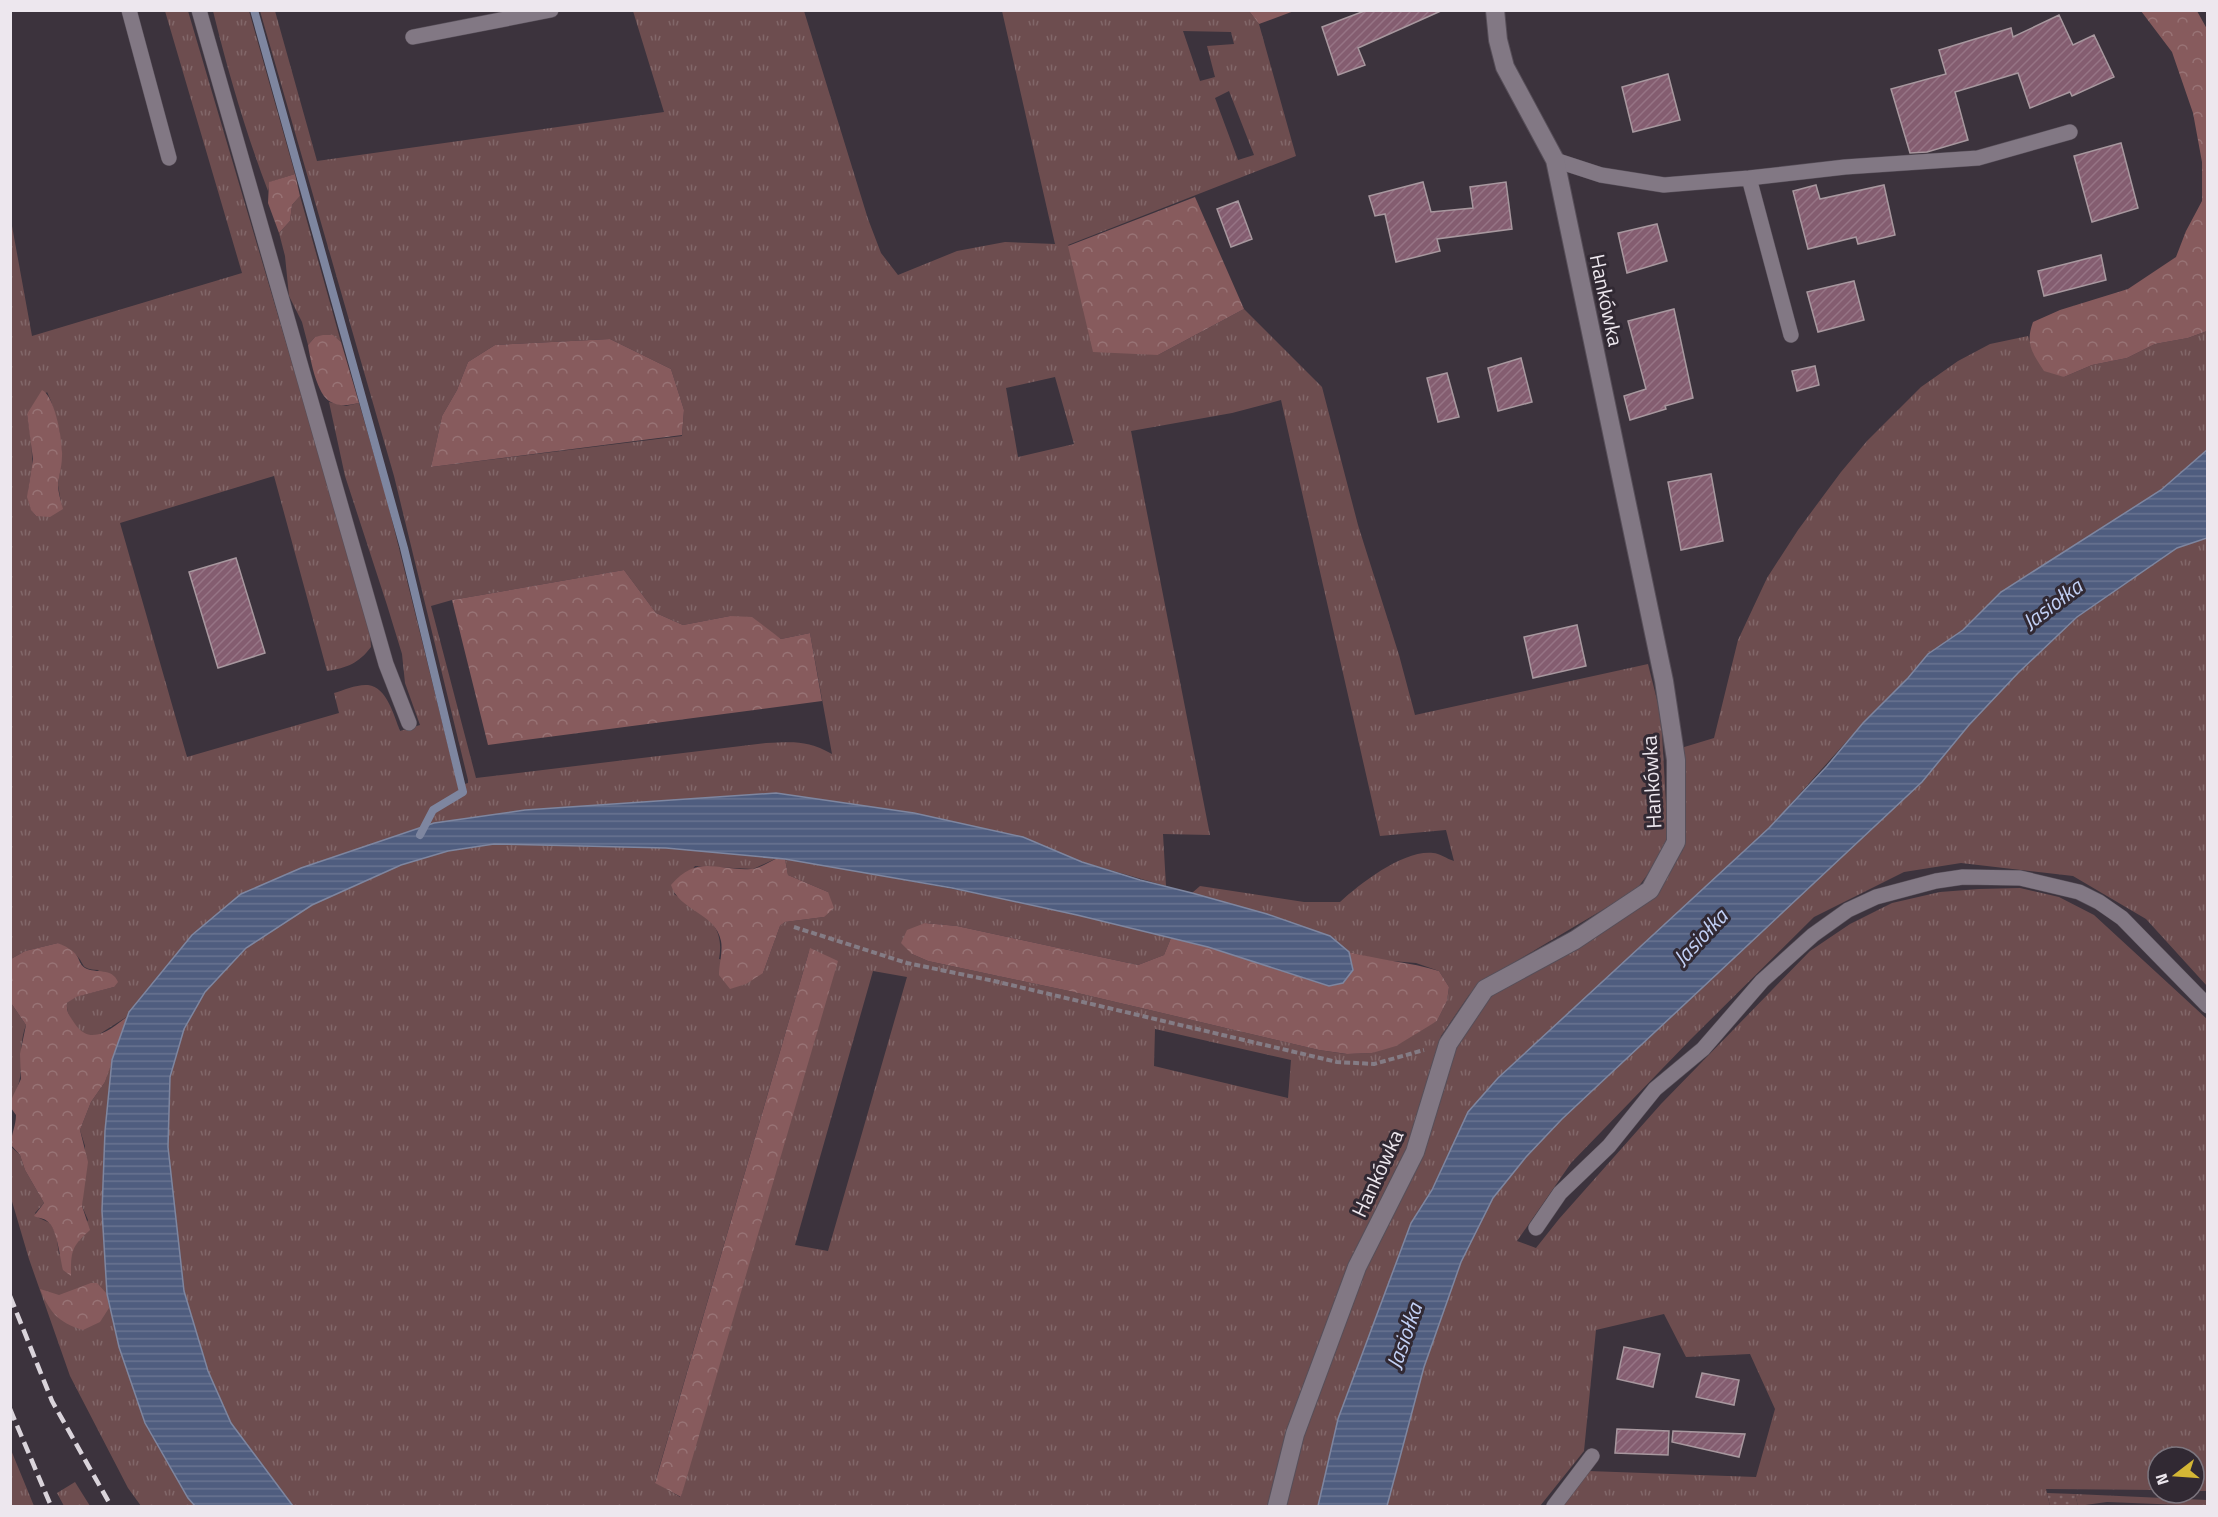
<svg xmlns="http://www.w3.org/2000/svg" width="2218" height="1517" font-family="'Titillium Web',sans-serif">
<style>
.grass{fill:url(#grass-tufts);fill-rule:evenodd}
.forest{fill:url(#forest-crowns)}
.park{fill:url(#park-dots)}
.water{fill:url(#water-rules);stroke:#7e86a0;stroke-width:1.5}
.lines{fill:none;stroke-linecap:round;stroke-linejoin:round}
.stream{stroke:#7e86a0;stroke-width:8}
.building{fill:url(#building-hatch);stroke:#a8989f;stroke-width:1.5}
.lane-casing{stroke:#574f59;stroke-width:16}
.street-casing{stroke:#574f59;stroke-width:20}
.path{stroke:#847c85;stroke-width:4;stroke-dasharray:6 3;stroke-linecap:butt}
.lane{stroke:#827884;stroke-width:15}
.street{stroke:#827884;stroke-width:18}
.rail{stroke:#dad4db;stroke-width:4.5;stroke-dasharray:12 6;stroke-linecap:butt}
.labels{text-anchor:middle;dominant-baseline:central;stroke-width:6;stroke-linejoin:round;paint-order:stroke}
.street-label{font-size:21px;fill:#ede7ee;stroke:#312933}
.water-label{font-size:22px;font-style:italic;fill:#c2d0f5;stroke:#312933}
</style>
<defs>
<pattern id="grass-tufts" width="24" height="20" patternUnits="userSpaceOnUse" patternTransform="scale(1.5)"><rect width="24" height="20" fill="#6d4d4f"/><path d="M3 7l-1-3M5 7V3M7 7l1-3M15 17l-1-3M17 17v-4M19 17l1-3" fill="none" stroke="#826769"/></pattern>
<pattern id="forest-crowns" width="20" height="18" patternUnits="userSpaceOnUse" patternTransform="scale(1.5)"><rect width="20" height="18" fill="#875b5d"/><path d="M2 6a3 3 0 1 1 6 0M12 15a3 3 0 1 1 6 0" fill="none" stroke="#987375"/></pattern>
<pattern id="park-dots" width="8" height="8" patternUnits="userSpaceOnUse" patternTransform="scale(1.5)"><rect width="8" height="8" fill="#6d4d4f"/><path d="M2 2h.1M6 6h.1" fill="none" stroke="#826769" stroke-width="1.8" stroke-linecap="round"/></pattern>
<pattern id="water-rules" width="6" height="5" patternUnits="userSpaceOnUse" patternTransform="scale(1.5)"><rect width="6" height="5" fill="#4f5d7f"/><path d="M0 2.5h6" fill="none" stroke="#697491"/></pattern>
<pattern id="building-hatch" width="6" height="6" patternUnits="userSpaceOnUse" patternTransform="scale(1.5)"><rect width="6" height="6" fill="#845d70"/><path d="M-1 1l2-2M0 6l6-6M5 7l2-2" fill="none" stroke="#967485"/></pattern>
</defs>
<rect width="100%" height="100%" fill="#3c333d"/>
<path class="grass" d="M165,11h23l181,612 2,24c-12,16 -24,21 -44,24l-53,-195 -154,47 67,234 152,-44 -5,-20c10,-3 23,-9 34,-8 19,2 26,31 32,46l20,-6 -15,-42 -3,-29 -15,-49 -42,-129 -16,-74 17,4 13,-3 27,93 72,290 10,-3v-3l-74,-304 -134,-465h15l42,150 347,-49 -31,-101h171l64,208 13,34 17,22 59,-24 48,-9 50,2 -53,-233h247l10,13 37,132 -228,89 90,110 86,-46 78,78 36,138 41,130 16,60 233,-51 13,52 7,123 -6,16 -26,35 -128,76 -39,29 -28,41 -33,115 -137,355h-978l-62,-83 -23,-52 -24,-80 -16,-144 2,-70 14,-48 21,-37 41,-44 66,-43 89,-40 47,-14 46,-7 172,4 111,10 -24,11 -58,-3 -21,28c26,21 52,26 45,65l44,14 17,-47 5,-4 39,-5 4,-25 -40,-17 -3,-16c129,22 258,45 386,79l-7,17 -26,10 -181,-39 -32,-3 -13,31 16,7 141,30 250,59 27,4 26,-1 65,-32 10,-20 2,-14 -10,-16 -23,-8 -36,-3 -31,-8 -19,-16 -63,-22 -75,-21 8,-7 104,16h36c21,-19 63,-52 93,-49 6,0 14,6 21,8l-8,-31 -66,6 -99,-436 -49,13 -101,18 79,404 -47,-1 3,52 -84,-24 -59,-25 -109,-24 -138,-20 -251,17 -91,13 -133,45 -109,67 -63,77 -1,4 -30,19 -11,1c-11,-8 -21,-19 -20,-33l8,-6 39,-10 -16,-17c-19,-1 -12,-6 -23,-16 -5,-4 -12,-8 -17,-11l-33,8 -14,8 -1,-744 22,121 210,-63zM1183,31l48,1 3,12 -27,2 8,31 -15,4zM1229,91l25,64 -16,5 -23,-62zM610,339l61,30 13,41 -2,26 -251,31 11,-51 15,-26 11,-28 27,-17zM1055,377l19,67 -56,13 -12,-69zM47,392l4,9 8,28 3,24 -4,32 4,23 -26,8c-16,-18 -2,-39 -4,-60 0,-14 -3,-28 -5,-42zM624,570l32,43 27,12 47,-9 39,15 12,8 29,-6 22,121c-25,-14 -38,-12 -66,-11l-290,35 -45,-172 21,-6zM810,948l-129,549h-1l-25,-15zM873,971l34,6 -79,274 -33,-6zM1155,1029l136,31 -3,38 -134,-32z
M213,11h36l46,163 -25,8 -2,9c-22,-58 -40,-119 -55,-180z
M300,196l41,146 -8,-6 -18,1 -7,8 -6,-23 -13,-26 -4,-40 -6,-23 11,-12 2,-16z
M2207,331v119l-45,40 -161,102 -38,38 -35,24 -20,24 -45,45 -94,105 -271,250 -30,34 -36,78 -21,33 -73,196 -20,87h-34l17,-74 63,-162 61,-125 21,-61 6,-32 41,-60 176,-123 14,-19 -2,-102 33,-10 24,-98 29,-62 31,-48 43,-58 26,-31 54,-54 37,-26 32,-17 38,-8 6,18 30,23 28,-12 35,-7 28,-14 33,-6z
M2207,538v448l-61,-67 -73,-43 -112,-13 -57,9 -90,45 -123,122 -120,124 -54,78 19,7 23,-29 102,-115 149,-153 40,-27 42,-21 48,-11 39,-3 41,-1 39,9 35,18 113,104v472h-13v-34h-36v33l-112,-1 4,17h-488l26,-35 168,6 19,-68 -25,-55 -64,3 -22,-43 -68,16 -12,121 -44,55h-153l37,-139 37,-105 32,-64 33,-41 36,-38 360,-337 47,-57 49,-52 59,-56 100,-69z
M11,1003l15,22c-11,29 3,48 -15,75z
M112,1060l-7,71 -3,80 5,83 12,53 26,76 43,75 7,8h-54l-13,-18 -58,-112 -41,-117 -18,-61 -1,-52 10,9 5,15 19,33 -9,10 4,5 11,5 6,11 3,20 12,-3 17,-31 -6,-14 3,-60 -5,-16 11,-28 14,-20z
M10,1450h1l23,56h-23z
M75,1482l15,24h-26l-7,-13z
M2075,1494l132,6v6l-100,-4 -29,4z"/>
<path class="forest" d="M1249,11h45l-35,13z
M2141,11h56l10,18v302l-19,7 -33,6 -28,14 -35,7 -28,12 -20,-6c-12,-19 -19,-27 -11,-49l27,-12 68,-21 48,-32 10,-26 16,-30v-39l-9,-49 -21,-61z
M295,174l5,22 -8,9 -2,16 -11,12 -11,-30 1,-21z
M1195,197l49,112 -86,46 -65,-3 -25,-106z
M323,335h10l8,7 18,61c-10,2 -19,4 -28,-1 -14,-6 -21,-44 -23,-57l7,-8z
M610,339l61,30 13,41 -2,25 -251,32 11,-51 15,-26 11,-28 27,-17z
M42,390c13,6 21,52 20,66 0,10 -3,19 -4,29 0,7 3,16 5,24l-13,8 -14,-1 -5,-6 -4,-13 6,-38 -6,-45z
M624,570l32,43 27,12 47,-9 22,1 29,22 29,-6 12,68 -334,44 -36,-145z
M777,858l8,1 3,16 40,17 6,16 -10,9 -39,5 -5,4 -17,47 -17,11 -16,5 -11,-14c0,-10 4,-24 2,-34 -5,-28 -42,-30 -50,-56 27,-31 45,-14 80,-16 8,0 18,-7 26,-11z
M925,923l32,3 181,39 26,-10 7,-17 37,9 121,39 24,-16 -4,-18c30,8 61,10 90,19l10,16 -2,14 -10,20 -41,25 -24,7 -25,1 -28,-4 -250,-59 -141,-30 -16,-7 -11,-11 6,-13z
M58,943c7,3 15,7 19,13 3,5 3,9 8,12 11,6 27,-1 33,14l-4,5 -38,10 -9,6c-1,10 3,13 8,21 16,23 36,5 53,-8l-23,66 -14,20 -11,28 8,32 -6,44 8,24c-19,17 -19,21 -19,46l-8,-6c-3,-12 -6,-43 -16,-49 -3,-3 -9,-3 -13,-5l10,-13 -19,-33 -5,-15 -9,-10c0,-11 5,-19 5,-30l-5,-7v-8l10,-21 -1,-25 6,-29 -15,-22v-44l14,-8z
M810,948l28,13 -157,536 -26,-14z
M91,1283h6l10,11 2,14 -9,14 -17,8c-26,-8 -33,-18 -43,-41l19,6z"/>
<path class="park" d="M2047,1493l28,1 3,12h-28z"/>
<path class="water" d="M2207,450v88l-30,10 -100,69 -59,56 -49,52 -47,57 -360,337 -36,38 -33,41 -32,64 -37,105 -37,139h-69l20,-87 73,-196 21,-33 36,-78 30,-34 271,-250 58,-62 36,-43 45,-45 20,-24 35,-24 38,-38 160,-102z
M776,793l138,20 109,24 59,25 58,18 52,13 75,21 63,22 19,16 4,18 -10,13 -14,3 -121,-39 -131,-32 -125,-27 -167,-29 -119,-11 -172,-4 -46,7 -47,14 -89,40 -66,43 -41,44 -21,37 -14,48 -2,70 16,144 24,80 23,52 62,83h-98l-7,-8 -43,-75 -26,-76 -12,-53 -5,-83 3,-80 7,-71 17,-48 63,-77 49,-41 60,-26 133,-45 91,-13z"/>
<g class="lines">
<path class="stream" d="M254,10l150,538 59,244 -30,18 -13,25"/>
</g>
<path class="building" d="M1367,10h76l-85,38 7,17 -27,10 -16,-48z
M2059,15l14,30 21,-10 20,42 -42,19 -2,-4 -40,16 -12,-35 -63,19 13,48 -41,12 -17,1 -19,-64 55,-15 -7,-24 72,-22 2,9z
M1668,74l12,46 -47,12 -11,-45z
M2121,143l17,65 -46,14 -18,-66z
M1423,182l8,30 42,-4 -3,-21 36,-5 6,47 -75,10 3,12 -44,11 -11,-48 -10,2 -6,-20z
M1816,185l4,14 64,-14 11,50 -37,9 -2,-7 -48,12 -15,-58z
M1238,201l14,38 -21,8 -14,-38z
M1657,224l10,37 -40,12 -9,-40z
M2101,255l5,25 -62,16 -6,-25z
M1854,281l10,39 -46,12 -11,-40z
M1674,309l19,89 -28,8 1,3 -36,11 -6,-24 22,-7 -18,-68z
M1521,358l11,44 -34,9 -10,-43z
M1815,366l4,19 -22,6 -5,-20z
M1447,373l12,44 -21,5 -11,-44z
M1711,474l12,67 -42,9 -13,-68z
M236,558l29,95 -47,15 -29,-96z
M1577,625l9,41 -53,12 -9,-41z
M1624,1347l36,7 -7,33 -36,-8z
M1702,1373l37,7 -5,25 -38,-8z
M1617,1429l52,2 -1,24 -53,-2z
M1673,1431l72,3 -6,23 -67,-15z"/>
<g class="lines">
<defs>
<path id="lane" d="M129,10l40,148
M199,10l187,654 23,59
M413,37l138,-27
M1555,160l46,15 63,10 85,-7 96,-11 133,-9 92,-26
M1749,178l42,157
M1536,1228l24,-35 49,-47 46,-57 48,-40 59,-68 51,-46 35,-25 28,-13 60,-16 27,-4 57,1 59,14 20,10 23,16 86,88
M1554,1506l38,-50"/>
<path id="street" d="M1277,1506l18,-72 62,-167 58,-115 33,-108 37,-55 90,-49 75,-50 26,-48v-82l-12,-79 -109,-521 -50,-93 -7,-27 -3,-30"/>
</defs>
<use href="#lane" class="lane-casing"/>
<use href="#street" class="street-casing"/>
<path class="path" d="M794,927l113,36 87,18 343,81 37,2 50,-14"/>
<use href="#lane" class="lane"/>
<use href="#street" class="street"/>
<path class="rail" d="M10,1296l42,105 59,105
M10,1409l41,97"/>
</g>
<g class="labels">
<g class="street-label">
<text transform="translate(1607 300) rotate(78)">Hankówka</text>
<text transform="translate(1651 782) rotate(-93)">Hankówka</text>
<text transform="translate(1377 1173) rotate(-65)">Hankówka</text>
</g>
<g class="water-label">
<text transform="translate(2052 604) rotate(-37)">Jasiołka</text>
<text transform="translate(1700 937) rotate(-47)">Jasiołka</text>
<text transform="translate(1404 1336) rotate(-71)">Jasiołka</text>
</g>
</g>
<rect width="2218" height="1517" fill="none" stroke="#ede7ee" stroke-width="24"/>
<g transform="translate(2176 1475) rotate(253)"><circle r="28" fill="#312933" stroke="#7c757e" stroke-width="1.5"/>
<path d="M0-4.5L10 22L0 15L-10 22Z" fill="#d4b635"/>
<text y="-9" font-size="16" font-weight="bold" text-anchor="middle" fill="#ede7ee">N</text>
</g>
</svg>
